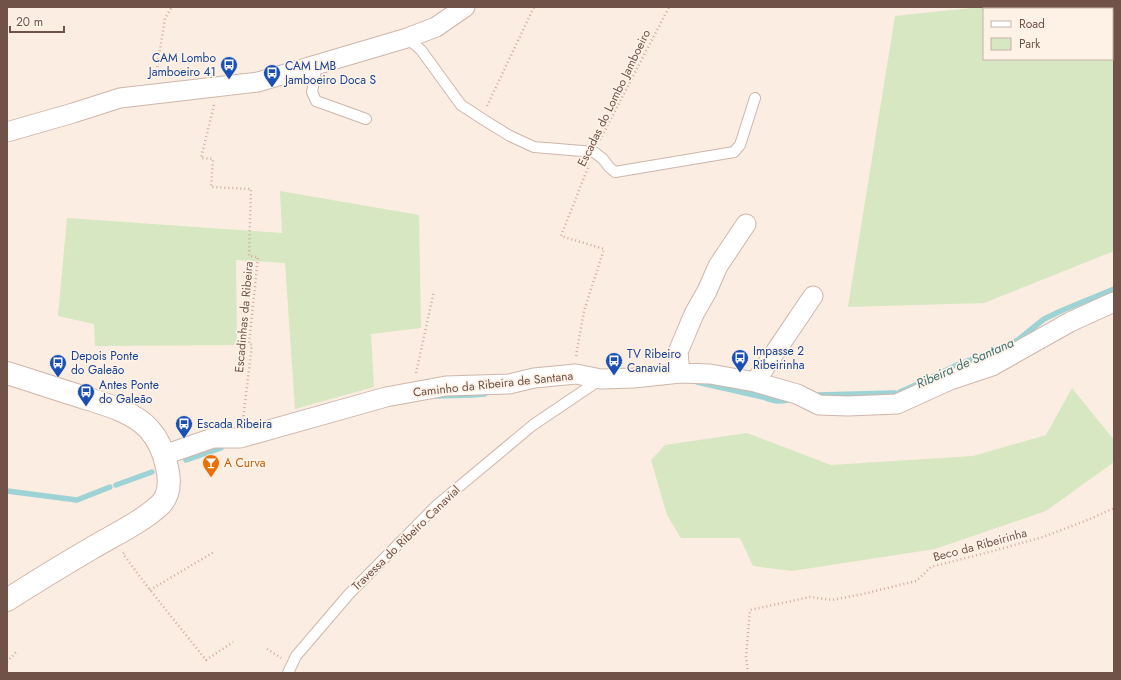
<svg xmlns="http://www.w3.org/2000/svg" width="1121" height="680" font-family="Jost,sans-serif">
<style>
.green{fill:#d6e7c1;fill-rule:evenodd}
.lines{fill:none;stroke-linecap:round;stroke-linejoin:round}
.stream{stroke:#9dd3d5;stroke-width:5.5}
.service-casing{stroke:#ceb6ab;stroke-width:12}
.minor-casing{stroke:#ceb6ab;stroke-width:21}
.secondary-casing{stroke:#d0b5a9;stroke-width:24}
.path{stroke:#d4ab9d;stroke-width:2.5;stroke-dasharray:1 3;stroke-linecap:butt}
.service{stroke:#fff;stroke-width:10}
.minor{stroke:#fff;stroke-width:19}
.secondary{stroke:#fff;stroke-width:22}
.labels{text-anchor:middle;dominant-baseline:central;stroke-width:3.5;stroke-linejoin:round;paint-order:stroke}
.transit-label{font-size:12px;fill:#164399;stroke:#fef2e7;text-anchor:start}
.street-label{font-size:12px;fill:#715249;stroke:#fef2e7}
.food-label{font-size:12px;fill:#c56008;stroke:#fef2e7;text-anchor:start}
.water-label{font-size:13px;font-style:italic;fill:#3e7576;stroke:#fef2e7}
</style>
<rect width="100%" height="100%" fill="#fbede1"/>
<path class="green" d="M981,7h133v244l-130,52 -136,4 47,-291zM984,9h128v50h-128z
M280,191l139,24 2,113 -50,6 3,53 -79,22 -10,-146 -49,-3 1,85 -142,1 -1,-22 -36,-8 9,-98 215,15z
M1072,388l42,52v22l-68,49 -111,38 -143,22 -39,-5 -13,-28h-59l-14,-23 -16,-55 14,-15 82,-12 84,32 142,-9 73,-21z"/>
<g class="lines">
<path class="stream" d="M697,382l66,15c9,4 15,5 25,3
M900,392l20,-9 39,-19 36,-13 23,-11 26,-21 19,-9 51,-21
M817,395l78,-2
M436,396l36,-1 13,-1
M186,460l35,-12
M116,485l36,-13
M7,491l70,9 33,-13"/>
<defs>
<path id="service" d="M407,38l14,12 40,55 23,15 26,16 24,11 60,5 9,7 6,8 6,5 119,-20 6,-7 15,-47
M317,64l-5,28 4,9 50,18
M288,673l8,-17 53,-62 88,-89 96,-80 68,-46"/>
<path id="minor" d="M1031,7l2,2
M1112,34h2
M7,132l66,-19 47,-15 138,-16 149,-44 29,-11 29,-20
M680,373l-2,-21 16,-38 13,-23 11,-25 28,-42
M755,382l58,-86
M164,455l49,-17h27l146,-41 60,-11 63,-2 25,-6 42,-4 25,5 33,-1 46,-5 30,1 45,8 42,12 22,11 29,1 49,-2 53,-24 42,-14 78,-44 44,-20"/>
<path id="secondary" d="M7,373c23,7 46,15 69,22 24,8 56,15 73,34 10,11 15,24 18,38 3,13 3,27 -6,37 -19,18 -47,31 -69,44 -29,17 -57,34 -85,52"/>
</defs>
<use href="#service" class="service-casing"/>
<use href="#minor" class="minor-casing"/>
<use href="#secondary" class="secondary-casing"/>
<path class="path" d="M156,75l9,-57 7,-11
M214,105l-13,53 12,1 -2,28 40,2 -2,67 9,1 -9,87 3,1 -9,75
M487,106l47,-99
M600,140l69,-133
M576,356l8,-45 20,-62 -43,-13 28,-71
M416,373l18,-82
M124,553l-1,1 27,36 56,70 27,-18
M150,590l64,-38
M267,649l14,9
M7,662l9,-10
M748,673l-2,-16 4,-47 60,-13 22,3 31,-6 53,-13 15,-14 62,-16 50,-14 47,-18 24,-11"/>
<use href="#service" class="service"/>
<use href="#minor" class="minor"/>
<use href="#secondary" class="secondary"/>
</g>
<defs>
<symbol id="bus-pin" viewBox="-11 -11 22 30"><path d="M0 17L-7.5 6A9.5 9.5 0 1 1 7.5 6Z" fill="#1a4fb4" stroke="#fef2e7"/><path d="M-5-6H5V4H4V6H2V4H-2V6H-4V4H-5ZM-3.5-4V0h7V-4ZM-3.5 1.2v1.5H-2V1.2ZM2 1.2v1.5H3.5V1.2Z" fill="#fff"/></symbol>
<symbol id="bar-pin" viewBox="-11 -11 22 30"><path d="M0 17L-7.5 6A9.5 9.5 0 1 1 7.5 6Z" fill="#e8710a" stroke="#fef2e7"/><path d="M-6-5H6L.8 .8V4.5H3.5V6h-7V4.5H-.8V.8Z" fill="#fff"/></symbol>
</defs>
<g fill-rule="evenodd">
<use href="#bus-pin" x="219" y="55" width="20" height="27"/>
<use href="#bus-pin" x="262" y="63" width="20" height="27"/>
<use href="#bus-pin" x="730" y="348" width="20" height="27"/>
<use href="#bus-pin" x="604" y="351" width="20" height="27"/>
<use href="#bus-pin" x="48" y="353" width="20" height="27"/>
<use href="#bus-pin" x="76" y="382" width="20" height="27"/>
<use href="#bus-pin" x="174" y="414" width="20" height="27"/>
<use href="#bar-pin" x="201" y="453" width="20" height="27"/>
</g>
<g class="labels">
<g class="transit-label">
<text x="216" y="58" text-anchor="end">CAM Lombo<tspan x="216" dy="14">Jamboeiro 41</tspan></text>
<text x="285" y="66">CAM LMB<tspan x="285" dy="14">Jamboeiro Doca S</tspan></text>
<text x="753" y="351">Impasse 2<tspan x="753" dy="14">Ribeirinha</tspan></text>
<text x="627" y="354">TV Ribeiro<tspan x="627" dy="14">Canavial</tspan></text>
<text x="71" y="356">Depois Ponte<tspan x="71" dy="14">do Galeão</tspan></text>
<text x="99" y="385">Antes Ponte<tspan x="99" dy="14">do Galeão</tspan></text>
<text x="197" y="424">Escada Ribeira</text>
</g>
<g class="street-label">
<text transform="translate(614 98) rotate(-64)">Escadas do Lombo Jamboeiro</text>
<text transform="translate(244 317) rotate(-85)">Escadinhas da Ribeira</text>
<text transform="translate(493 384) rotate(-6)">Caminho da Ribeira de Santana</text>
<text transform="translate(406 538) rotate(-44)">Travessa do Ribeiro Canavial</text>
<text transform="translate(980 545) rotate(-15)">Beco da Ribeirinha</text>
</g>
<g class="food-label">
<text x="224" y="463">A Curva</text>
</g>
<g class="water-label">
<text transform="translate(965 363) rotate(-24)">Ribeira de Santana</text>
</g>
</g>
<rect width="1121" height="680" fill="none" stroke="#715249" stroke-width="16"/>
<rect x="983" y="8" width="130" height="52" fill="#fef2e7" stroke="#c6b2a8"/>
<rect x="991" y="21" width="20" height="6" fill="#ffffff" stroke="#c6b2a8"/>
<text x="1019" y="28" font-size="12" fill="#715249">Road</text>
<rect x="991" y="38" width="20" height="12" fill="#d6e7c1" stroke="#c6b2a8"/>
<text x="1019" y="48" font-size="12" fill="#715249">Park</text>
<path d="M10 26v6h54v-6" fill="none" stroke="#715249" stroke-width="2"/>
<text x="16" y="26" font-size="12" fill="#715249" stroke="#fef2e7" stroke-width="3" paint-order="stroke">20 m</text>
</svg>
